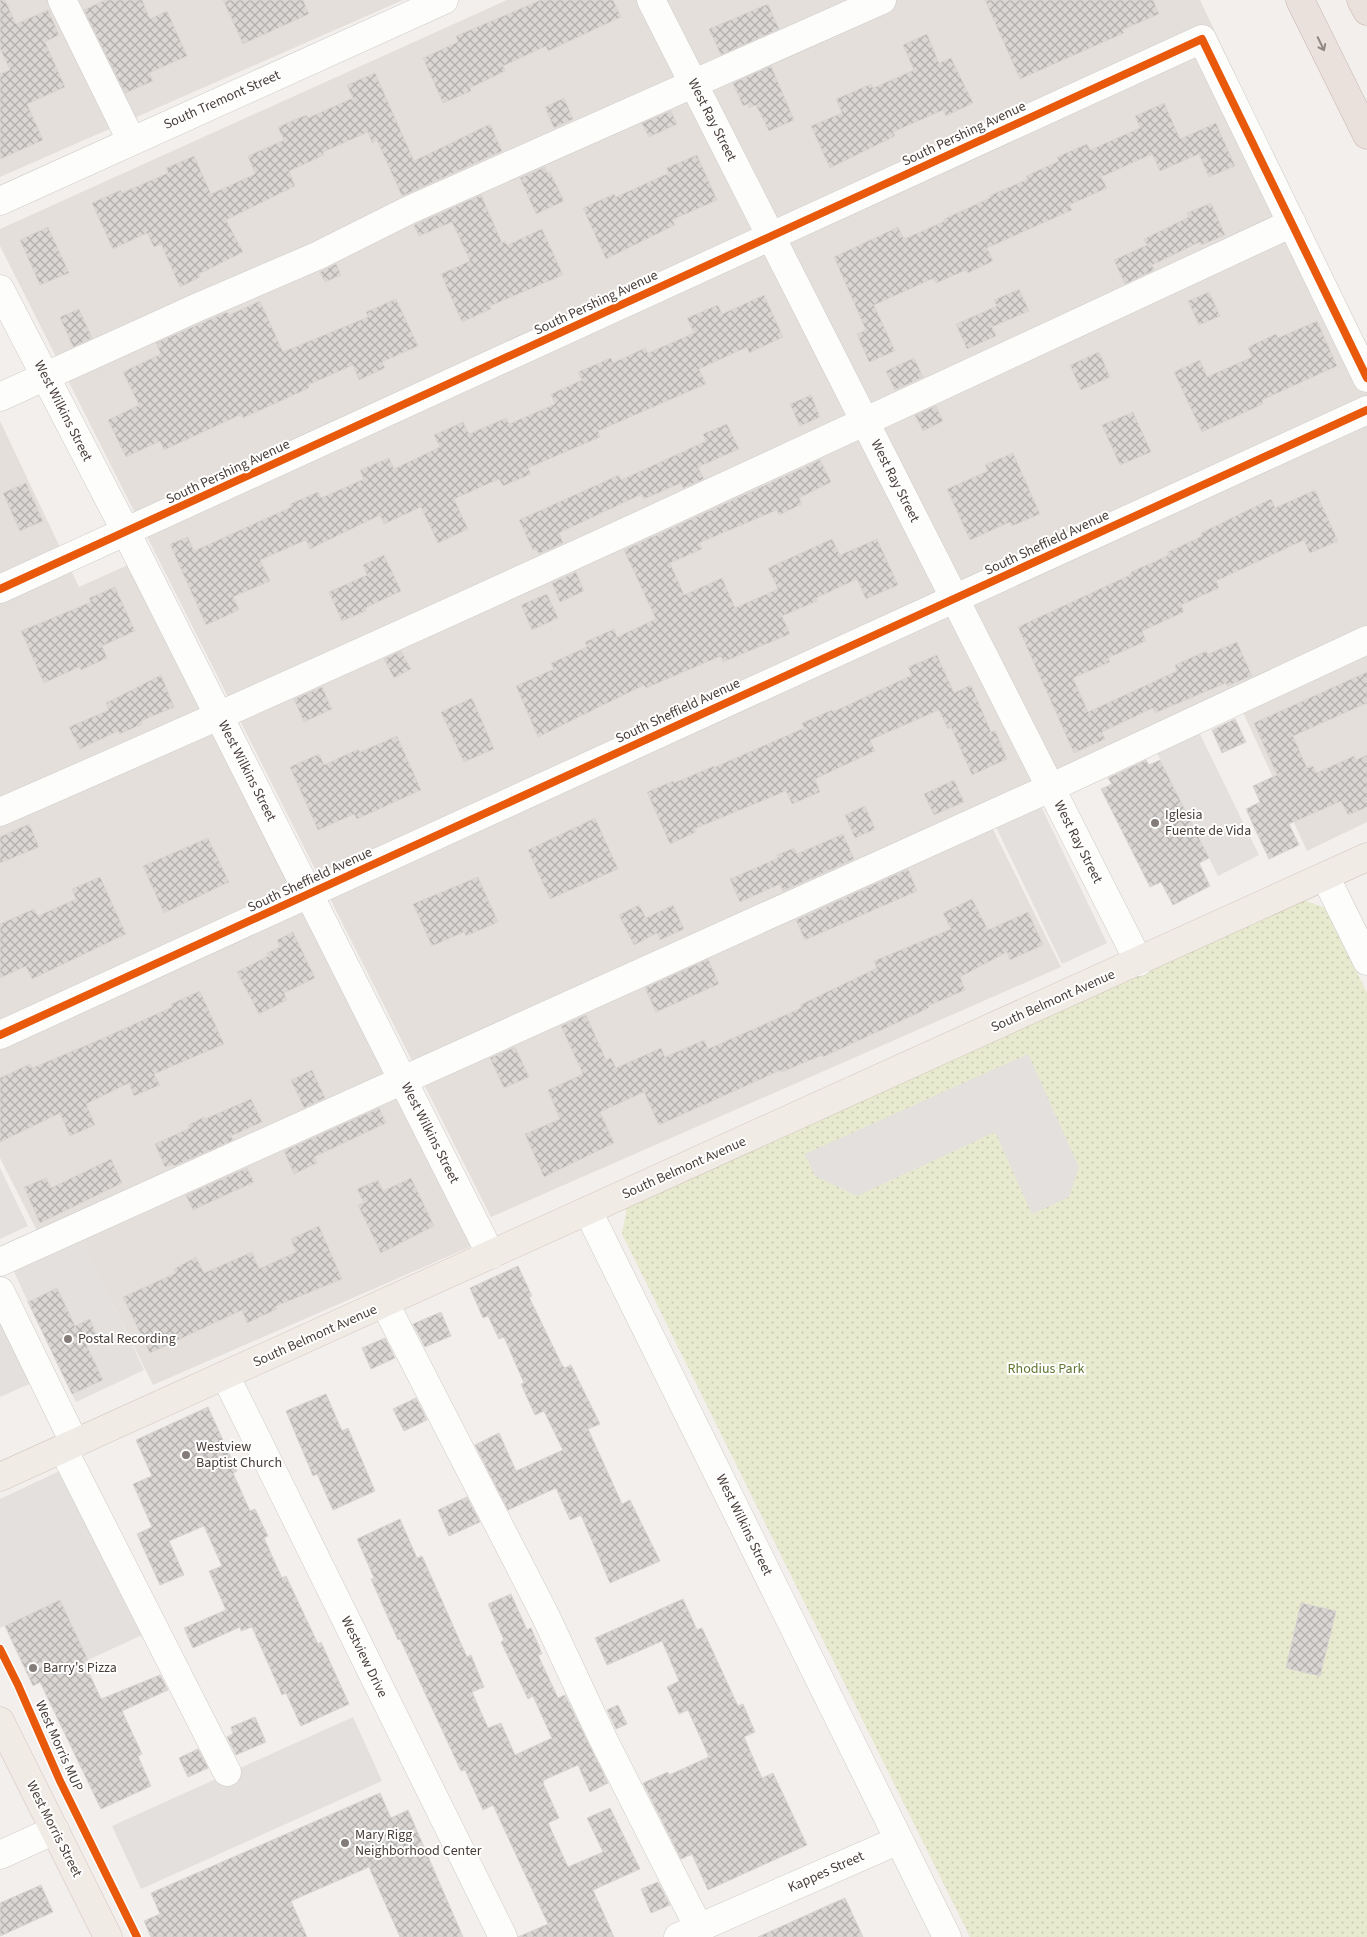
<svg xmlns="http://www.w3.org/2000/svg" width="1367" height="1937" font-family="'Source Sans 3',sans-serif">
<style>
.residential{fill:#e5dfdb}
.park{fill:url(#park-dots)}
.parking{fill:#e4e0de}
.building{fill:url(#building-cross-hatch);stroke:#dad5d3}
.lines{fill:none;stroke-linecap:round;stroke-linejoin:round}
.minor-casing{stroke:#cecbc9;stroke-width:29}
.major-casing{stroke:#d3c5bc;stroke-width:29}
.highway-casing{stroke:#c7b4aa;stroke-width:29}
.minor{stroke:#fdfdfc;stroke-width:28}
.major{stroke:#f1ebe5;stroke-width:28}
.highway{stroke:#ebe1dc;stroke-width:28}
.cycleway-casing{stroke:#fff;stroke-width:11}
.cycleway{stroke:#e8590c;stroke-width:8}
.oneway{stroke:#918782}
.poi-dot{fill:#847c78;stroke:#fff;stroke-width:2}
.labels{text-anchor:middle;dominant-baseline:central;stroke-width:4;stroke-linejoin:round;paint-order:stroke}
.street-label{font-size:14px;fill:#483e39;stroke:#fff}
.poi-label{font-size:14px;fill:#483e39;stroke:#fff;text-anchor:start}
.park-label{font-size:14px;fill:#5f7630;stroke:#fff}
</style>
<defs>
<pattern id="park-dots" width="8" height="8" patternUnits="userSpaceOnUse" patternTransform="scale(1.25)"><rect width="8" height="8" fill="#e7eacf"/><path d="M2 2h.1M6 6h.1" fill="none" stroke="#c8cab2" stroke-width="1.8" stroke-linecap="round"/></pattern>
<pattern id="building-cross-hatch" width="8" height="8" patternUnits="userSpaceOnUse" patternTransform="scale(1.25)"><rect width="8" height="8" fill="#dad6d4"/><path d="M0 0l8 8M0 8l8-8" fill="none" stroke="#b3afad"/></pattern>
</defs>
<rect width="100%" height="100%" fill="#f2efed"/>
<path class="residential" d="M0,0h403l-403,177z
M507,0h693l167,351v471l-60,29 -73,-158 -253,112 80,162 -570,250 -491,-971v-17z
M0,421l79,166 51,-23 342,682 -319,139 -81,-164 -33,14 -39,-77z"/>
<path class="park" d="M1303,900l23,8 41,85v944h-397l-348,-703 5,-27z"/>
<path class="parking" d="M1196,726l63,129 -41,21 -64,-129z
M1039,802l68,141 -45,21 -68,-141z
M1028,1054l51,113 -10,30 -37,17 -37,-82 -138,64 -42,-20 -10,-22z
M0,1168l28,58 -28,13z
M79,1231l65,139 -68,32 -4,-8 31,-14 -18,-38 12,-6 -7,-16 -15,6 -19,-37 -28,13 -18,-39z
M0,1309l34,73 -34,15z
M64,1469l78,166 -54,25 -28,-60 -60,28v-129z
M353,1717l29,64 -241,108 -29,-63z"/>
<path class="building" d="M0,0h5l11,24 32,-14 11,25 -14,7 20,45 -38,17 16,36 -43,19v-85l10,-4 -10,-22z
M105,0h37l8,19 17,-8 20,45 -38,17 4,8 -28,12 -41,-83z
M223,0h80l6,14 -66,30z
M541,0h72l8,17 -73,34 -2,-5 -43,20 2,5 -35,17 1,3 -28,12 -20,-45 35,-16 -2,-6z
M985,0h168l6,14 -37,16 2,3 -104,46z
M768,4l11,25 -58,26 -12,-26z
M927,34l12,29 12,-5 22,45 -27,13 -3,-6 -50,22 2,4 -65,32 -19,-42 31,-13 -6,-14 35,-15 2,4 41,-18 -11,-25z
M771,66l23,54 -25,11 -13,-26 -7,3 -1,-4 -5,2 -10,-23z
M375,73l39,88 76,-37 12,27 -100,45 -25,-56 -5,3 -4,-11 -45,20 1,3 -35,16 6,15 -69,34 17,32 -44,22 1,3 -20,10 -19,-43 -7,3 -7,-14 -34,16 -21,-46 29,-13 1,3 46,-20 -2,-5 28,-12 17,38 44,-20 -7,-18 36,-16 -6,-13 28,-12 2,3 45,-20 -6,-13z
M564,98l9,21 -19,9 -9,-21z
M1164,103l16,36 36,-16 19,43 -26,11 -10,-23 -39,17 -8,-17 -51,23 6,11 -38,17 3,5 -85,38 6,13 -25,12 -2,-3 -30,13 -2,-5 -60,27 21,46 -26,11 -12,-28 9,-4 -32,-73 64,-30 6,12 41,-18 -1,-2 46,-21 -1,-2 39,-17 -2,-3 33,-15 -2,-4 30,-13 3,6 50,-22 -5,-12z
M671,111l6,13 -28,13 -7,-14z
M697,155l20,45 -45,20 3,5 -69,34 -23,-51 31,-14 2,3 53,-24 -3,-5z
M545,167l2,6 3,-1 14,29 -28,13 -16,-36z
M481,195l21,48 3,-2 2,4 35,-16 21,46 -73,31 1,3 -29,13 -21,-48 29,-13 -18,-39 -33,14 -5,-11z
M1211,203l14,32 -24,10 -1,-3 -48,23 2,5 -29,14 -11,-24 33,-15 -3,-6 45,-22 -2,-4z
M48,227l21,46 -29,12 -20,-45z
M336,264l5,11 -16,7 -5,-10z
M1019,289l10,22 -37,16 4,9 -29,13 -11,-25 41,-18 -3,-6z
M1209,292l11,24 -21,9 -11,-24z
M764,295l19,42 -34,16 -2,-6 -48,22 7,15 -108,47 2,6 -72,31 3,6 -28,12 -4,-7 -45,20 14,30 -30,14 -17,-36 -37,17 -4,-9 -70,34 -4,-9 -46,20 10,21 -37,16 6,13 -33,15 -36,-81 18,-7 6,14 97,-44 -1,-3 28,-12 3,6 43,-19 -4,-9 29,-12 5,11 46,-22 -6,-12 29,-13 6,12 37,-16 3,6 46,-20 -4,-10 31,-14 -4,-8 33,-14 2,5 32,-15 3,5 46,-20 -7,-15 31,-13 4,9z
M396,299l22,47 -36,16 3,6 -26,12 -6,-15 -45,20 1,3 -66,30 -1,-4 -78,36 -4,-9 -34,16 -18,-37 31,-15 -16,-33 38,-18 -5,-11 71,-31 2,3 31,-14 23,51 85,-35 -2,-5z
M79,309l13,29 -19,9 -13,-30z
M1317,321l20,45 -75,34 1,4 -61,28 -28,-60 26,-12 7,17 45,-20 -4,-10 28,-13 2,4z
M1099,352l11,25 -29,13 -11,-25z
M914,358l9,19 -28,13 -9,-19z
M811,395l9,22 -20,9 -10,-22z
M936,406l7,15 -20,10 -8,-16z
M1133,412l18,40 -31,13 -18,-40z
M727,424l12,25 -41,18 6,12 -21,9 -2,-5 -37,16 -2,-5 -83,39 4,10 -24,11 -3,-5 -3,1 -14,-30 100,-45 2,5 44,-20 41,-19 -3,-7z
M1013,453l27,61 -28,12 -2,-4 -40,18 -23,-51 41,-18 -3,-6z
M820,460l11,22 -32,16 3,6 -23,11 -2,-5 -78,33 3,6 -32,14 14,32 38,-17 13,30 43,-19 -10,-21 64,-29 8,16 37,-16 21,46 -32,14 -9,-20 -41,19 1,3 -35,15 8,18 -67,28 -2,-6 -75,32 -2,-3 -106,52 -22,-51 38,-17 -3,-6 36,-16 -2,-5 29,-13 3,8 39,-18 -32,-69z
M26,483l17,38 -23,10 -17,-38z
M1315,490l23,51 -28,12 -6,-13 -88,41 3,7 -38,17 3,7 -42,19 4,10 -38,17 2,4 -37,16 15,34 89,-41 -2,-6 31,-14 2,3 29,-12 15,34 -25,10 -1,-3 -71,30 -2,-5 -51,24 3,7 -31,14 -56,-126 114,-53 -1,-2 38,-17 -1,-3 34,-16 -1,-3 43,-21 27,-13 4,9z
M384,555l17,36 -36,17 1,3 -24,10 -13,-29 38,-17 -4,-10z
M576,572l8,19 -24,11 -8,-19z
M115,587l20,44 -33,15 5,12 -26,12 -2,-3 -35,16 -23,-52 70,-29 -2,-4z
M547,594l11,24 -26,12 -11,-25z
M401,651l10,18 -17,9 -10,-19z
M937,655l17,38 17,-8 20,47 4,-2 12,29 -35,16 -21,-48 -3,2 -9,-19 -69,30 5,11 -60,28 5,13 -28,12 -6,-13 -92,38 2,3 -26,12 -23,-52 26,-11 1,2 40,-17 1,1 89,-39 -2,-5 30,-13 1,2 79,-37 -4,-8z
M1367,672v31l-74,33 14,32 6,-2 3,7 38,-17 2,4 11,-5v52l-19,8 -7,-14 -52,23 10,21 -30,14 -23,-50 14,-7 -7,-16 24,-11 -23,-52z
M161,675l13,32 -33,14 1,3 -22,10 -2,-3 -38,18 -11,-22 40,-17 -3,-7z
M322,687l10,22 -28,13 -10,-23z
M472,698l22,51 -30,13 -23,-50z
M1235,719l11,23 -24,11 -10,-23z
M397,736l24,54 -64,29 -3,-5 -36,16 -28,-63 29,-13 5,11 34,-16 2,3z
M1146,760l3,5 11,-5 49,98 -10,5 11,23 -37,19 -12,-23 -11,5 -49,-98 11,-5 -4,-6z
M954,780l10,22 -30,13 -10,-21z
M865,806l10,23 -20,9 -10,-23z
M595,818l23,51 -68,30 -22,-49z
M29,824l10,23 -39,16v-26z
M843,834l11,25 -71,32 -3,-7 -40,18 -10,-23 48,-21 -1,-3 17,-7 3,6z
M208,838l21,44 -65,31 -21,-47z
M908,869l9,22 -112,49 -9,-20z
M100,877l26,57 -94,45 -6,-13 -26,12v-54l34,-15 4,7 38,-17 -4,-10z
M478,877l20,45 -32,14 -2,-4 -32,14 -19,-42z
M972,899l16,31 40,-18 15,33 -33,15 -3,-8 -47,25 5,13 -37,16 1,2 -106,49 -1,-2 -40,17 -1,-2 -122,55 -15,-33 -44,20 14,31 -70,34 -19,-43 35,-15 -12,-29 35,-16 -22,-48 25,-11 20,45 5,-2 5,10 45,-20 4,9 39,-17 4,9 93,-41 -1,-3 77,-37 -3,-7 77,-32 -8,-16z
M639,905l7,13 27,-13 11,24 -24,11 -3,-7 -23,12 -15,-30z
M293,932l22,46 -31,15 3,7 -28,14 -22,-42 31,-16 -1,-3 13,-6 -3,-7z
M708,959l11,25 -63,28 -11,-24z
M200,991l24,53 -70,30 6,11 -26,11 -5,-13 -43,21 9,21 -25,11 -10,-23 -60,29v-64l30,-14 2,4 67,-28 73,-33 -1,-3z
M515,1047l14,30 -25,11 -14,-30z
M312,1070l13,28 -21,10 -13,-28z
M251,1099l11,23 -31,14 2,4 -59,26 -1,-2 -8,3 -10,-23 35,-16 -2,-3 16,-8 1,2z
M379,1108l7,15 -72,34 3,6 -23,11 -10,-23z
M111,1159l11,24 -82,40 -16,-36 22,-9 5,10z
M247,1168l7,14 -61,28 -7,-15z
M411,1178l23,48 -53,27 -23,-48 6,-2 -7,-14 21,-9 5,11z
M319,1226l23,53 -66,27 1,3 -30,14 -5,-13 -92,43 -27,-56 53,-24 -2,-4 22,-12 8,16 48,-21 7,17 37,-17 -5,-13z
M518,1266l14,30 -3,1 33,68 3,3 6,-3 29,59 -12,5 34,75 8,-4 30,61 -50,22 -29,-68 -11,5 -14,-32 -48,22 -33,-65 24,-12 17,38 47,-21 -19,-39 -9,4 -14,-31 3,-1 -20,-46 -5,2 -11,-23 -5,2 -13,-30z
M57,1288l18,38 15,-7 7,17 -12,6 18,38 -31,14 -44,-92z
M441,1312l10,24 -26,11 -12,-23z
M385,1338l10,20 -24,11 -9,-21z
M326,1394l16,37 6,-3 27,63 -42,19 -16,-36 -4,2 -27,-65z
M416,1398l11,22 -23,11 -11,-22z
M208,1407l29,64 -4,2 17,38 5,-2 13,27 -4,2 18,40 4,-2 32,68 3,-2 28,62 -48,22 -15,-33 -4,2 -30,-68 -11,4 -1,-4 -47,21 -9,-20 42,-18 -17,-39 13,-5 -18,-40 -35,15 15,34 -24,10 -23,-51 15,-7 -19,-43 19,-8 -16,-36z
M467,1497l13,25 -31,14 -11,-26z
M400,1519l17,39 5,-2 45,101 4,-2 13,32 -12,5 16,36 13,-5 14,32 37,-17 -19,-42 -5,3 -27,-57 3,-2 -16,-36 23,-10 16,36 4,-2 11,26 -4,1 20,43 7,-3 43,88 -18,9 -12,-27 -34,15 -1,3 16,35 -11,5 20,44 35,-15 -16,-34 23,-10 30,61 -47,21 21,47h-96l30,-13 -55,-119 -10,5 -18,-40 -4,1 -61,-132 -2,1 -27,-61 3,-1 -17,-39z
M683,1599l14,31 5,-2 36,78 5,-2 12,28 -11,5 18,41 11,-5 34,72 -99,45 -16,-36 -11,5 -38,-76 25,-11 1,3 40,-18 -21,-47 -9,4 -12,-27 12,-6 -17,-40 -55,24 -12,-27z
M60,1600l28,60 -4,2 17,37 59,-24 8,15 -46,21 20,43 -4,2 13,30 -50,23 -61,-127 -7,4 -28,-60z
M1301,1603l35,8 -16,65 -34,-8z
M618,1705l9,19 -11,5 -9,-19z
M255,1717l11,25 -30,13 -9,-18 6,-3 -2,-7z
M198,1749l10,19 -20,9 -9,-19z
M380,1793l11,25 17,-8 55,127h-63l-31,-70 -78,34 16,36h-156l-7,-16 16,-7 -9,-21z
M658,1882l12,23 -19,8 -10,-24z
M41,1885l12,27 -53,24v-33z
M845,1898l18,39h-105l62,-28z"/>
<g class="lines">
<defs>
<path id="minor" d="M62,0l69,140
M651,0l488,962
M0,201l444,-201
M0,289l126,243 365,723
M0,397l196,-89 121,-52 92,-46 473,-210
M0,589l1202,-550 165,339
M0,812c434,-189 863,-389 1292,-589
M1325,876l42,85
M0,1035l1367,-625
M588,1211l359,726
M0,1262l1050,-474 317,-148
M0,1291l75,153
M385,1304l160,311 58,124 96,189
M226,1377l277,560
M63,1449l164,323
M0,1855l55,-25
M678,1937l221,-97"/>
<path id="major" d="M0,1477l1367,-620
M0,1721l108,216"/>
<path id="highway" d="M1300,0l67,135
M1361,0l6,11"/>
</defs>
<use href="#minor" class="minor-casing"/>
<use href="#major" class="major-casing"/>
<use href="#highway" class="highway-casing"/>
<use href="#minor" class="minor"/>
<use href="#major" class="major"/>
<use href="#highway" class="highway"/>
<defs>
<path id="cycleway" d="M0,589l1202,-550 165,339
M0,1035l1367,-625
M0,1649l18,36 42,96 77,156"/>
</defs>
<use href="#cycleway" class="cycleway-casing"/>
<use href="#cycleway" class="cycleway"/>
</g>
<defs><path id="oneway-shaft" d="M-6 0H5M1.5-3L5.5 0L1.5 3" fill="none" stroke-width="1.6" stroke-linecap="round" stroke-linejoin="round" transform="scale(1.25)"/></defs>
<use class="oneway" href="#oneway-shaft" transform="translate(1321 44) rotate(64)"/>
<g class="poi-dot">
<circle cx="1155" cy="823" r="5"/>
<circle cx="68" cy="1339" r="5"/>
<circle cx="186" cy="1455" r="5"/>
<circle cx="33" cy="1668" r="5"/>
<circle cx="345" cy="1843" r="5"/>
</g>
<g class="labels">
<g class="street-label">
<text transform="translate(222 100) rotate(-24)">South Tremont Street</text>
<text transform="translate(712 120) rotate(63)">West Ray Street</text>
<text transform="translate(964 134) rotate(-25)">South Pershing Avenue</text>
<text transform="translate(596 303) rotate(-25)">South Pershing Avenue</text>
<text transform="translate(63 411) rotate(63)">West Wilkins Street</text>
<text transform="translate(228 472) rotate(-25)">South Pershing Avenue</text>
<text transform="translate(895 481) rotate(63)">West Ray Street</text>
<text transform="translate(1047 543) rotate(-25)">South Sheffield Avenue</text>
<text transform="translate(678 711) rotate(-25)">South Sheffield Avenue</text>
<text transform="translate(247 771) rotate(63)">West Wilkins Street</text>
<text transform="translate(1078 842) rotate(63)">West Ray Street</text>
<text transform="translate(310 880) rotate(-25)">South Sheffield Avenue</text>
<text transform="translate(1053 1001) rotate(-24)">South Belmont Avenue</text>
<text transform="translate(430 1133) rotate(63)">West Wilkins Street</text>
<text transform="translate(684 1168) rotate(-24)">South Belmont Avenue</text>
<text transform="translate(315 1336) rotate(-24)">South Belmont Avenue</text>
<text transform="translate(744 1525) rotate(64)">West Wilkins Street</text>
<text transform="translate(364 1657) rotate(64)">Westview Drive</text>
<text transform="translate(59 1746) rotate(66)">West Morris MUP</text>
<text transform="translate(54 1829) rotate(63)">West Morris Street</text>
<text transform="translate(826 1872) rotate(-24)">Kappes Street</text>
</g>
<g class="poi-label">
<text x="1165" y="815">Iglesia<tspan x="1165" dy="16">Fuente de Vida</tspan></text>
<text x="78" y="1339">Postal Recording</text>
<text x="196" y="1447">Westview<tspan x="196" dy="16">Baptist Church</tspan></text>
<text x="43" y="1668">Barry's Pizza</text>
<text x="355" y="1835">Mary Rigg<tspan x="355" dy="16">Neighborhood Center</tspan></text>
</g>
<g class="park-label">
<text x="1046" y="1369">Rhodius Park</text>
</g>
</g>
</svg>
